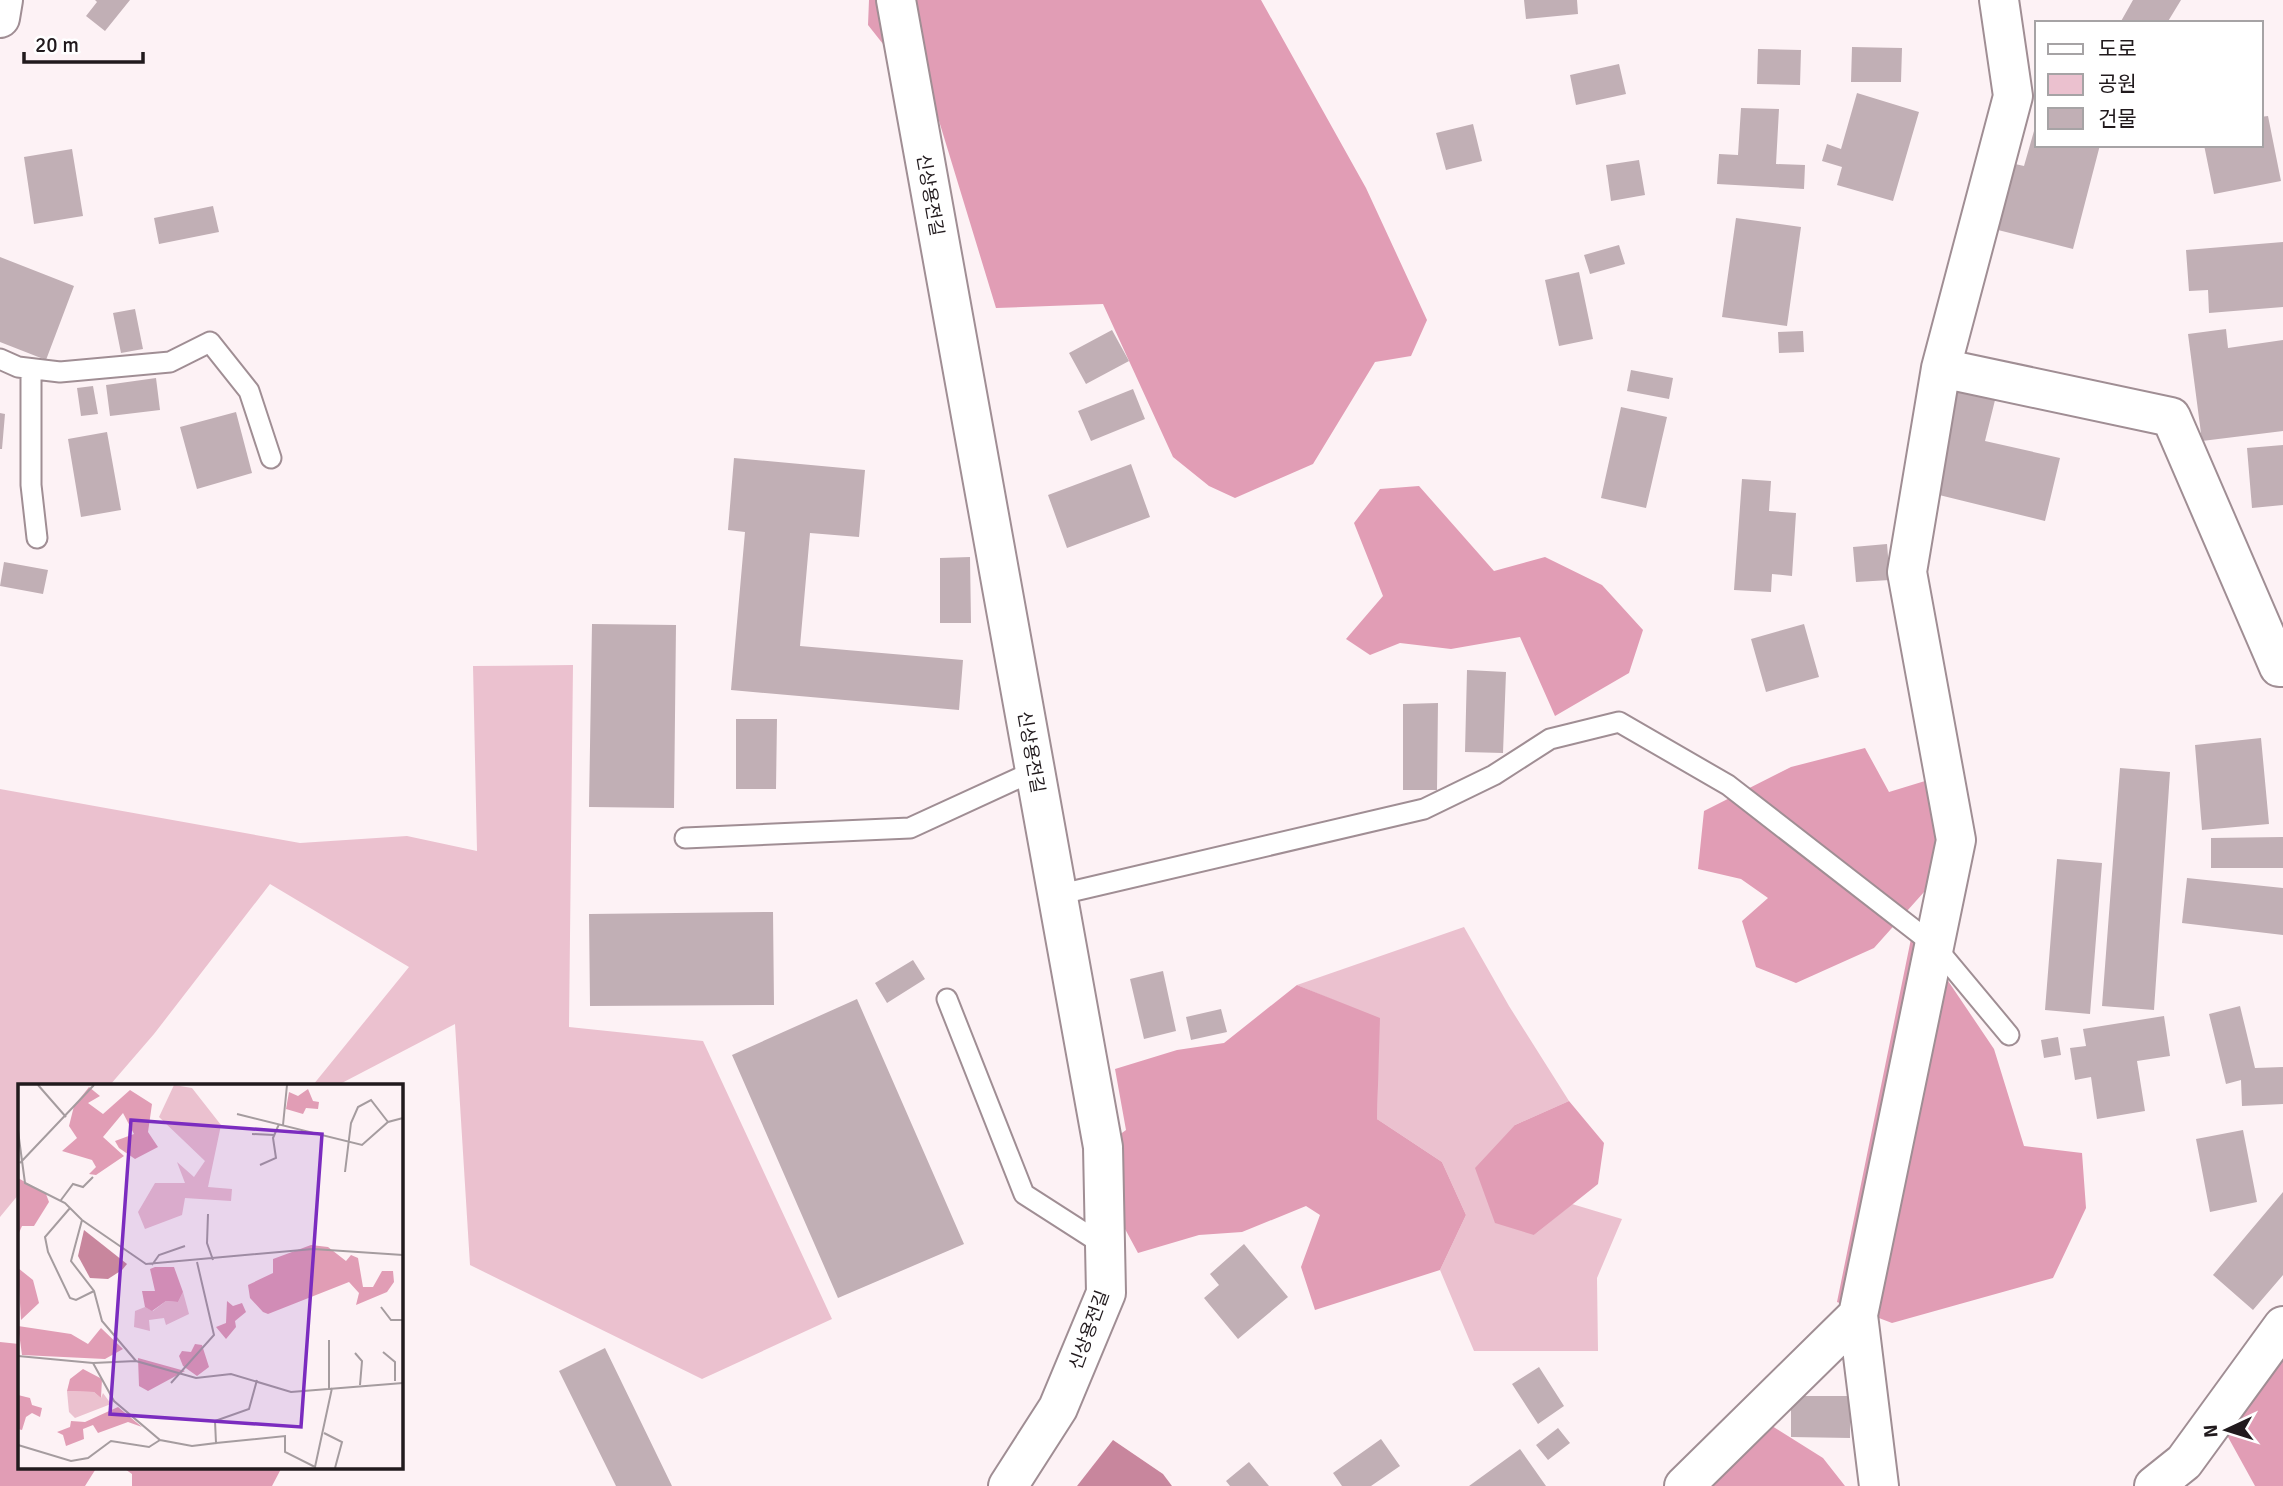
<svg xmlns="http://www.w3.org/2000/svg" width="2283" height="1486" font-family="Signika,'Noto Sans KR',sans-serif">
<style>
.green{fill:#ebc1cf}
.forest{fill:#e19db5}
.water{fill:#c8869d}
.building{fill:#c1afb5}
.lines{fill:none;stroke-linecap:round;stroke-linejoin:round}
.lane-casing{stroke:#a08e94;stroke-width:23}
.street-casing{stroke:#a08e94;stroke-width:42}
.lane{stroke:#fff;stroke-width:19}
.street{stroke:#fff;stroke-width:38}
.labels{text-anchor:middle;dominant-baseline:central;stroke-width:6;stroke-linejoin:round;paint-order:stroke}
.street-label{font-size:18px;fill:#211a1d;stroke:#fff}
.inset-road{fill:none;stroke:#a59c9f;stroke-width:2}
.view{fill:#7b2cbf;fill-opacity:0.15;stroke:#7b2cbf;stroke-width:3.5}
.inset-edge{fill:none;stroke:#211a1d;stroke-width:3.5}
</style>
<rect width="100%" height="100%" fill="#fdf2f5"/>
<path class="green" d="M573,665l-4,362 134,14 129,278 -130,60 -232,-114 -15,-241 -117,61h-25l96,-118 -139,-83 -116,150 -44,51h-91v109l-19,23v-428l300,54 107,-7 70,15 -4,-185z
M1464,927l45,79 60,95 -54,24 19,110 38,-31 50,15 -25,59 1,73h-124l-34,-81 26,-55 -24,-53 -65,-43 2,-100 -82,-34z"/>
<path class="forest" d="M869,0h392l105,188 61,132 -16,36 -36,6 -62,102 -78,34 -26,-12 -36,-29 -70,-153 -107,4 -60,-197 -68,-86z
M1419,486l75,85 51,-14 57,28 41,45 -14,43 -74,43 -35,-79 -69,12 -51,-6 -30,12 -24,-16 37,-43 -29,-73 26,-34z
M1865,748l24,44 36,-11 18,54 -19,57 -50,56 -78,35 -40,-16 -14,-46 26,-23 -27,-19 -43,-10 6,-58 87,-44z
M1913,929l81,120 30,97 58,7 4,55 -33,70 -161,45 -55,-21z
M1297,985l83,33 -3,101 65,43 24,53 -26,55 -125,40 -14,-43 19,-52 -14,-9 -64,26 -43,3 -61,18 -20,-37 -3,-78 11,-8 -11,-61 62,-19 47,-7z
M1569,1101l35,42 -6,41 -64,51 -39,-12 -20,-55 40,-43z
M0,1342l19,2v123h78l-12,19h-85z
M2283,1344v142h-28l-32,-58z
M1772,1426l51,32 22,28h-139z
M122,1467h160l-10,19h-140v-12z"/>
<path class="water" d="M1113,1440l50,34 9,12h-95z"/>
<path class="building" d="M95,0h35l-25,31 -19,-15 11,-14z
M1524,0h53l1,14 -52,5z
M2133,0h48l-14,23h-47z
M1852,47l50,1 -1,34h-50z
M1758,49l43,1 -1,35 -43,-1z
M1619,64l7,30 -50,11 -6,-30z
M1857,93l62,19 -26,89 -56,-16 5,-18 -20,-6 5,-17 14,5z
M1741,108l38,1 -3,55 29,1 -1,24 -87,-5 2,-30 19,1z
M2268,116l13,65 -67,13 -10,-49h56v-28z
M1473,124l9,37 -36,9 -10,-37z
M2036,124v21h64l-27,104 -75,-19 17,-66 9,2z
M72,149l11,67 -49,8 -10,-67z
M1639,160l6,35 -34,6 -5,-36z
M213,206l6,26 -60,12 -5,-26z
M1736,218l65,9 -14,99 -65,-9z
M2283,242v65l-74,6 -1,-23 -19,1 -3,-41z
M1619,245l6,19 -35,10 -6,-19z
M0,257l74,29 -28,74 -46,-18z
M1579,272l14,67 -34,7 -14,-66z
M135,309l8,40 -22,4 -8,-40z
M2226,329l2,19 55,-8v91l-81,10 -14,-107z
M1112,330l17,31 -43,23 -17,-31z
M1803,331l1,21 -25,1 -1,-21z
M1631,370l42,8 -4,21 -42,-8z
M156,378l4,32 -50,6 -4,-31z
M93,386l5,28 -17,2 -4,-28z
M1957,387l39,9 -11,45 75,17 -15,63 -114,-28z
M1133,389l12,30 -54,22 -13,-30z
M1621,407l46,10 -21,91 -45,-10z
M236,412l16,61 -55,16 -17,-62z
M0,413l5,1 -3,35h-2z
M107,432l14,78 -40,7 -13,-78z
M2283,445v60l-31,3 -5,-60z
M734,458l131,12 -6,67 -49,-4 -10,113 163,14 -4,50 -228,-20 14,-158 -17,-2z
M1131,464l19,53 -83,31 -19,-53z
M1742,479l29,2 -2,30 27,2 -4,63 -20,-2 -1,18 -37,-2z
M1887,544l3,36 -34,2 -3,-35z
M970,557l1,66h-31v-65z
M4,562l44,8 -5,24 -43,-8z
M592,624l84,1 -2,183 -85,-1z
M1804,624l15,53 -53,15 -15,-53z
M1467,670l39,2 -3,81 -38,-1z
M1438,703l-1,87h-34v-86z
M736,719h41l-1,70h-40z
M2261,738l8,86 -67,6 -7,-85z
M2120,768l50,4 -16,238 -52,-4z
M2283,837v31h-72v-30z
M2057,859l45,4 -12,151 -45,-4z
M2187,878l96,10v47l-101,-12z
M773,912l1,93 -184,1 -1,-92z
M913,960l12,19 -38,24 -12,-20z
M1163,971l13,60 -32,8 -14,-60z
M857,999l107,245 -126,54 -106,-243z
M2240,1006l15,62 28,-1v37l-41,2 -1,-26 -15,4 -17,-70z
M1221,1009l6,23 -36,8 -5,-23z
M2164,1016l6,40 -33,5 8,50 -48,8 -6,-42 -16,3 -5,-32 16,-2 -3,-17z
M2058,1037l3,18 -17,3 -3,-18z
M2243,1130l14,72 -47,10 -14,-73z
M2283,1192v83l-30,35 -40,-35z
M1244,1244l44,53 -50,42 -34,-41 15,-13 -9,-11z
M605,1348l67,138h-56l-57,-115z
M1539,1367l25,39 -26,18 -26,-40z
M1791,1396h59v42l-59,-1z
M1558,1428l12,15 -22,17 -12,-15z
M1381,1439l19,27 -29,20h-29l-9,-13z
M1520,1449l26,37h-77z
M1249,1462l20,24h-39l-4,-5z"/>
<g class="lines">
<defs>
<path id="lane" d="M0,359l18,8 42,5 110,-10 40,-20 39,49 22,67
M31,369v116l6,53
M685,838l225,-10 124,-57
M1057,895l367,-86 70,-34 56,-36 69,-17 109,63 206,160 75,90
M947,999l77,195 81,52"/>
<path id="street" d="M896,0l207,1147 3,146 -48,115 -50,78
M0,18l3,-18
M1941,368l230,49 108,250h4
M1858,1315l21,171
M1684,1486l174,-171 98,-475 -49,-268 34,-204 72,-272 -14,-96
M2154,1486l30,-24 99,-136"/>
</defs>
<use href="#lane" class="lane-casing"/>
<use href="#street" class="street-casing"/>
<use href="#lane" class="lane"/>
<use href="#street" class="street"/>
</g>
<g class="labels">
<g class="street-label">
<text transform="translate(930 195) rotate(80)">신상용전길</text>
<text transform="translate(1031 752) rotate(80)">신상용전길</text>
<text transform="translate(1089 1330) rotate(-70)">신상용전길</text>
</g>
</g>
<g transform="translate(18 1084)">
<rect width="385" height="385" fill="#fdf2f5"/>
<path d="M156,1l18,3 29,37 -13,62 24,2 -1,12 -46,-3 -3,17 -37,14 -7,-17 17,-29h30l-8,-21 17,15 11,-16 -46,-44zM165,208l6,22 -23,11 -2,-7 -15,2 1,11 -16,-4 1,-16 10,-4 8,4 13,-10 12,1zM49,307l27,1 7,6 2,-5 8,11 -36,14 -6,-6z" fill="#ebc1cf"/>
<path d="M71,3l11,9 -12,7 15,11 27,-24 22,14 -4,28 10,15 -23,12 -16,-11 -4,-7 19,-7 -11,-21 -20,24 21,19 -28,19 -7,-1 7,-7 -4,-7 -30,-9 15,-13 -8,-12 5,-20zM290,5l5,12 6,1 -1,7 -12,-1 -3,6 -17,-5 3,-17 9,4zM0,94l28,16 3,8 -15,24h-12l-4,9zM293,161l17,2 18,14 5,-6 7,3 5,29h10l9,-16h11l1,11 -7,10 -31,13 3,-12 -10,-11 -81,32 -5,-2 -13,-14 -2,-13 25,-12v-14zM137,183h19l9,25 -5,10 -12,-1 -14,10 -7,-4 -3,-16h13l-5,-22zM0,184l15,12 6,23 -18,17zM209,217l6,5 9,-3 4,9 -11,9 1,6 -10,12 -10,-12 10,-4zM0,242l53,8 17,10 13,-16 22,21 -18,10 -83,-4zM177,260l7,1 7,22 -12,9 -14,-10 -4,-10 3,-5 9,1zM120,274l47,13 -37,20 -9,-5zM65,285l19,10 -1,19 -7,-6 -27,-1 3,-12zM0,311l12,3 2,7 10,3 -2,9 -8,-4 -6,4 -4,13 -4,-1zM100,323l24,20 -14,-5 -30,11 -5,-8 -10,4 1,10 -18,7 -3,-11 -6,-3 13,-5 1,-6 14,1z" fill="#e19db5"/>
<path d="M66,146l43,34 -5,6 -14,9 -18,-1 -12,-22z" fill="#c8869d"/>
<path class="inset-road" d="M20,1l28,32M219,30l125,31 26,-23 15,-4M265,41l4,-40M0,47l7,52 40,20 17,17 64,44 167,-15 90,6M234,50l22,1M2,79l74,-78M242,81l16,-7 -3,-20 6,-14M327,88l6,-49 7,-16 13,-7 17,22M43,116l12,-16 10,3 10,-10M52,124l-25,29 3,15 22,46 6,2 18,-9M190,130l-1,29 6,17M64,136l-11,41 23,30 8,30 34,40 60,17 35,-4 60,18 112,-9M134,181l7,-10 26,-9M363,223l10,13h12M311,256v49M365,268l12,10v19M337,269l7,8 -2,24M0,272l75,7 43,-2M75,279l21,38 46,39 32,6 24,-3 -1,-22 34,-12 8,-29M153,299l43,-48 -17,-73M306,349l18,9 -7,26M198,359l69,-7v16l30,15 17,-79M0,361l53,16 17,-3 23,-17 38,6 11,-7"/>
<path class="view" d="M113,36l191,14 -21,293 -191,-13z"/>
<rect width="385" height="385" class="inset-edge"/>
</g>
<rect x="2035" y="21" width="228" height="126" fill="#ffffff" stroke="#a6a3a5" stroke-width="2"/>
<rect x="2048" y="44" width="35" height="10" fill="#ffffff" stroke="#a6a3a5" stroke-width="2"/>
<text x="2098" y="56" font-size="21" fill="#211a1d">도로</text>
<rect x="2048" y="74" width="35" height="21" fill="#ebc1cf" stroke="#a6a3a5" stroke-width="2"/>
<text x="2098" y="91" font-size="21" fill="#211a1d">공원</text>
<rect x="2048" y="108" width="35" height="21" fill="#c1afb5" stroke="#a6a3a5" stroke-width="2"/>
<text x="2098" y="126" font-size="21" fill="#211a1d">건물</text>
<g transform="translate(2227 1430) rotate(266)" stroke="#ffffff" stroke-width="5" paint-order="stroke">
<path d="M0-5L12 26L0 18L-12 26Z" fill="#211a1d"/>
<text y="-10" font-size="19" font-weight="bold" text-anchor="middle" fill="#211a1d">N</text>
</g>
<path d="M24 52v10h119v-10" fill="none" stroke="#211a1d" stroke-width="3.5"/>
<text x="35" y="52" font-size="21" fill="#211a1d" stroke="#ffffff" stroke-width="5" paint-order="stroke">20 m</text>
</svg>
